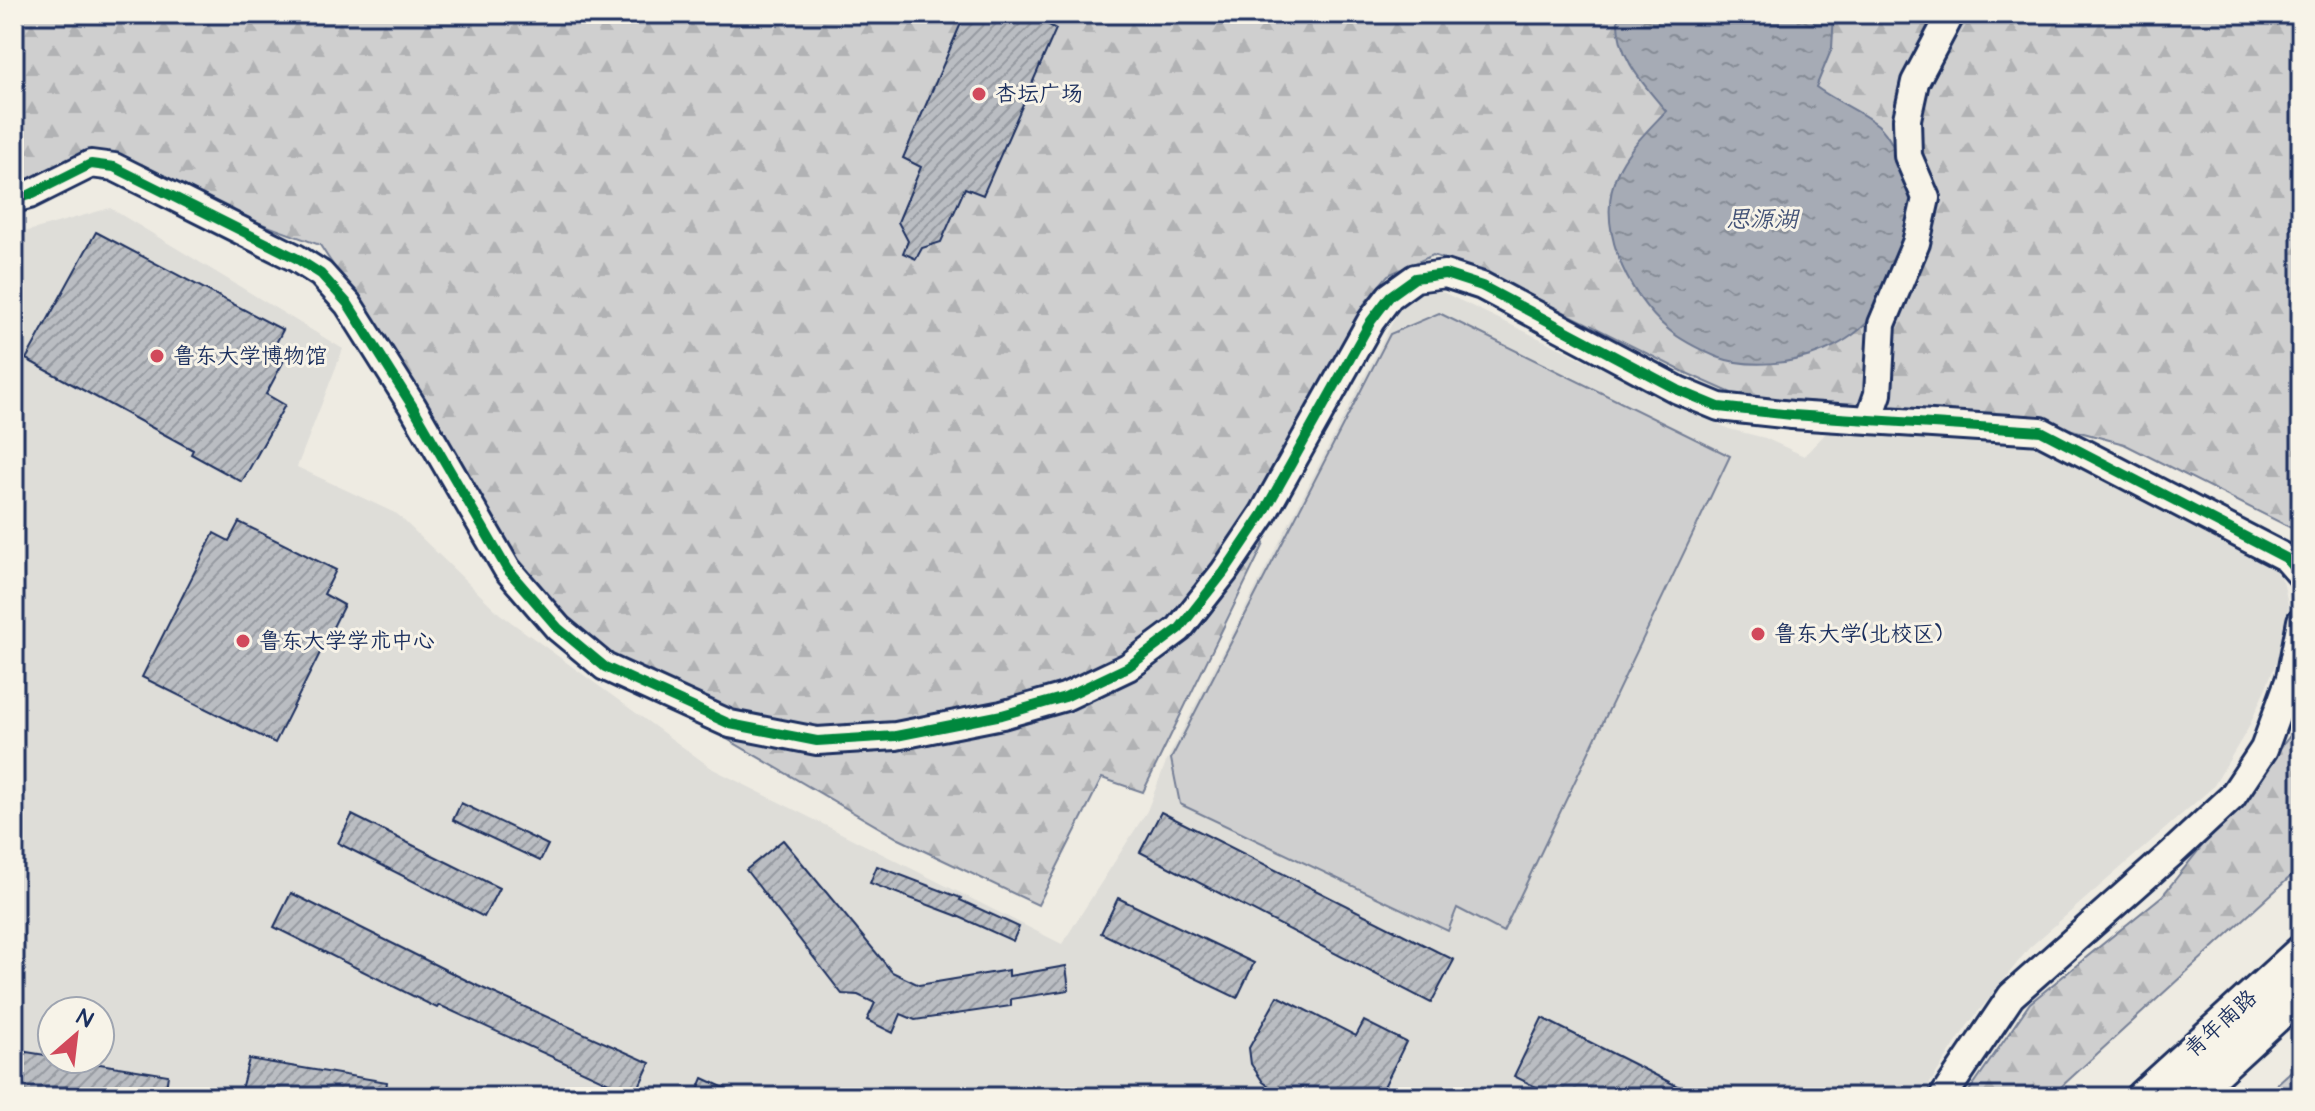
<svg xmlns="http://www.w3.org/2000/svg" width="2315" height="1111" font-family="'Architects Daughter','LXGW WenKai TC',sans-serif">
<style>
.built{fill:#deddd8;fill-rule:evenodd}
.forest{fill:url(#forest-firs);stroke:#757f96;stroke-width:2}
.garden{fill:#cfcfcf;stroke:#757f96;stroke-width:2}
.water{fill:url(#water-ripples);stroke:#6e7992;stroke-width:2}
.building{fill:url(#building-hatch);stroke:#1b2f5e;stroke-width:2}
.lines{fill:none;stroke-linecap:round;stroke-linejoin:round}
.minor-casing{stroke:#1b2f5e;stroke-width:32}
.major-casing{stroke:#1b2f5e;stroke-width:38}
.minor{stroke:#f7f3e8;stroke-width:26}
.major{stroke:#f7f3e8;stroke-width:32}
.cycleway-casing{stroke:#f7f3e8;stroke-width:15}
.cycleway{stroke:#00873e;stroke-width:10}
.poi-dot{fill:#d1495b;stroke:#f7f3e8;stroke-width:3}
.labels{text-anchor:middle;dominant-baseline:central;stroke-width:6;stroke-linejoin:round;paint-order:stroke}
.poi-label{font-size:22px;fill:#1b2f5e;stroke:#f7f3e8;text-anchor:start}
.street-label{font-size:22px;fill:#1b2f5e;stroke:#f7f3e8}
.water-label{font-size:24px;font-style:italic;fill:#455478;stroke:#f7f3e8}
</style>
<defs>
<pattern id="forest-firs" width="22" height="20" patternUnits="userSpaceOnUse" patternTransform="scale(2)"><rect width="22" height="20" fill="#cfcfcf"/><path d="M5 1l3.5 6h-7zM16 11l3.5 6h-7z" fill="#b1b2b4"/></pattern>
<pattern id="water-ripples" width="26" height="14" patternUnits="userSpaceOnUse" patternTransform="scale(2)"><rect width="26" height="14" fill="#a6abb5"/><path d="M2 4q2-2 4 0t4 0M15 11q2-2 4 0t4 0" fill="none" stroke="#868c96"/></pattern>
<pattern id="building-hatch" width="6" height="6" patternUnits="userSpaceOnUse" patternTransform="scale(2)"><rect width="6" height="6" fill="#babdc2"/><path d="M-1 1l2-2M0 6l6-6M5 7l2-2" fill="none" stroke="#969aa1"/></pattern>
</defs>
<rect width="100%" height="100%" fill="#eeebe2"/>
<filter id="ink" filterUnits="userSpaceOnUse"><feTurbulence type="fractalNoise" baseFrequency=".0125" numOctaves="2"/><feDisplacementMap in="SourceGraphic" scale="16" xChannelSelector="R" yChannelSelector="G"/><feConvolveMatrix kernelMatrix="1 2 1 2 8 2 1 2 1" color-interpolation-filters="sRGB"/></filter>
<g filter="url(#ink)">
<path class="built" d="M110,208l233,141 -46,118 100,47 103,100 213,155 349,175 85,-133 19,-49 239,-464 29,-10 295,141 36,9 39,18 24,-25 206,11 232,114 17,25 7,32 -10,41 -31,73 -36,60 -184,161 -62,78 -46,71h-1907v-862zM52,1011h48v48h-48z"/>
<path class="forest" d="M14,14h2287v519l-177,-89 -92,-25 -294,-23 -54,-24 -202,-101 -49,-16 -45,20 -24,29 -110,198 10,42 -121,248 -41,-14 -64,127 -139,-66 -191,-111 -113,-72 -85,-102 -79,-138 -111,-171 -102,-37 -112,-34 -92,15z
M2301,722v145l-251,230h-85l65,-94 132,-107z
M2301,1062v35h-38z"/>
<path class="garden" d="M1439,313l291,143 -227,476 -46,-24 -9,23 -268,-127 -9,-45 219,-425z"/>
<path class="water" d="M1618,14h216l-2,34 -16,39c19,14 43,23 62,38 21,19 39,81 32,108 -2,7 -7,15 -10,22 -7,18 -13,39 -24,56 -11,18 -33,32 -52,40 -31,13 -75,18 -107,6 -16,-7 -35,-16 -48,-27 -43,-36 -77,-108 -49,-163 11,-21 30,-39 46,-56 -24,-28 -51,-57 -48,-97z"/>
<path class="building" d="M965,14h75l-2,5 18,10 -73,166 -18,-7 -24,54 -19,6 -6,11 -13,-6 5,-12 -10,-19 23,-55 -18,-9z
M96,232l187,98 -8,15 13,8 -22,41 19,11 -43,77 -51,-28 2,-4 -167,-91z
M239,522l97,48 -12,24 20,11 -69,138 -133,-66 72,-144 15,8z
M461,803l87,42 -8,16 -87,-41z
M1161,812l293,148 -23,43 -291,-151z
M352,815l147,73 -15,29 -146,-74z
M783,840l109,132 27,13 90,-15v6l57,-10 3,24 -58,9v7l-96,14 -14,-6 -8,19 -26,-13 8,-17 -17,-8 -16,-1 -96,-124z
M877,866l84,32 -1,2 59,27 -6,14 -58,-26 -85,-32z
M291,893l187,93 172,77 -15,32 -196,-90 -2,3 -163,-81z
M1118,898l136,65 -17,35 -136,-65z
M1278,996l78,40 8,-15 42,21 -27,55h-94l-22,-15 -12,-18 -2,-16z
M1542,1018l157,79h-143l-42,-21z
M14,1050l38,6v3h17l99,16 -3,22h-151z
M249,1059l138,23 -2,15h-146z
M703,1078l41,19h-49z"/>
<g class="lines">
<defs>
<path id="minor" d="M14,199l15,-4 62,-31 23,3 182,91 25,16 27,30 65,103 94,162 51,59 47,39 125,57 87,17 79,-5 106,-21 63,-18 63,-30 51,-38 45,-57 39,-58 108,-193 19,-25 25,-18 30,-4 37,12 196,104 41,17 73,8 249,16 245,127 15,17
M1869,420l9,-26 4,-70 34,-81 10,-45 -18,-42 -1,-37 8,-37 36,-68
M1943,1097l68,-101 160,-142 61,-57 32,-48 26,-71 11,-57"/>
<path id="major" d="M2142,1097l159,-145
M2188,1097l113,-104"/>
</defs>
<use href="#minor" class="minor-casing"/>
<use href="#major" class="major-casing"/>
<use href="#minor" class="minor"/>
<use href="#major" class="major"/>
<defs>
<path id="cycleway" d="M14,199l15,-4 62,-31 23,3 182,91 25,16 27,30 65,103 94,162 51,59 47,39 125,57 87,17 79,-5 106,-21 63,-18 63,-30 51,-38 45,-57 39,-58 108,-193 19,-25 25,-18 30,-4 37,12 196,104 41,17 73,8 249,16 245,127 15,17"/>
</defs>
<use href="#cycleway" class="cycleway-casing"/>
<use href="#cycleway" class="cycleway"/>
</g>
</g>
<g class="poi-dot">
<circle cx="979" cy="94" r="8"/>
<circle cx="157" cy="356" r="8"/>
<circle cx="1758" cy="634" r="8"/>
<circle cx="243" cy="641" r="8"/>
</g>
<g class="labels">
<g class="poi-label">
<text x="995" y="94">杏坛广场</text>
<text x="173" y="356">鲁东大学博物馆</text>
<text x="1774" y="634">鲁东大学(北校区)</text>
<text x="259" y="641">鲁东大学学术中心</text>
</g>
<g class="street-label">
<text transform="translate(2221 1024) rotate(-42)">青年南路</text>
</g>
<g class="water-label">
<text x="1762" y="220">思源湖</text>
</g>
</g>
<rect width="2315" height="1111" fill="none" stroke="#f7f3e8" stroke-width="48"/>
<rect x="24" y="24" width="2267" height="1063" fill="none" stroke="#1b2f5e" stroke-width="3" filter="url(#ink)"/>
<g transform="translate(76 1035) rotate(28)"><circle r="38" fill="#f7f3e8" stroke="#9fa5b1" stroke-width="2"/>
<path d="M0-6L14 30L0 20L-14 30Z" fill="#d1495b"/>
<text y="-12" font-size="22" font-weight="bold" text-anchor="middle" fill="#1b2f5e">N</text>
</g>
</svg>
